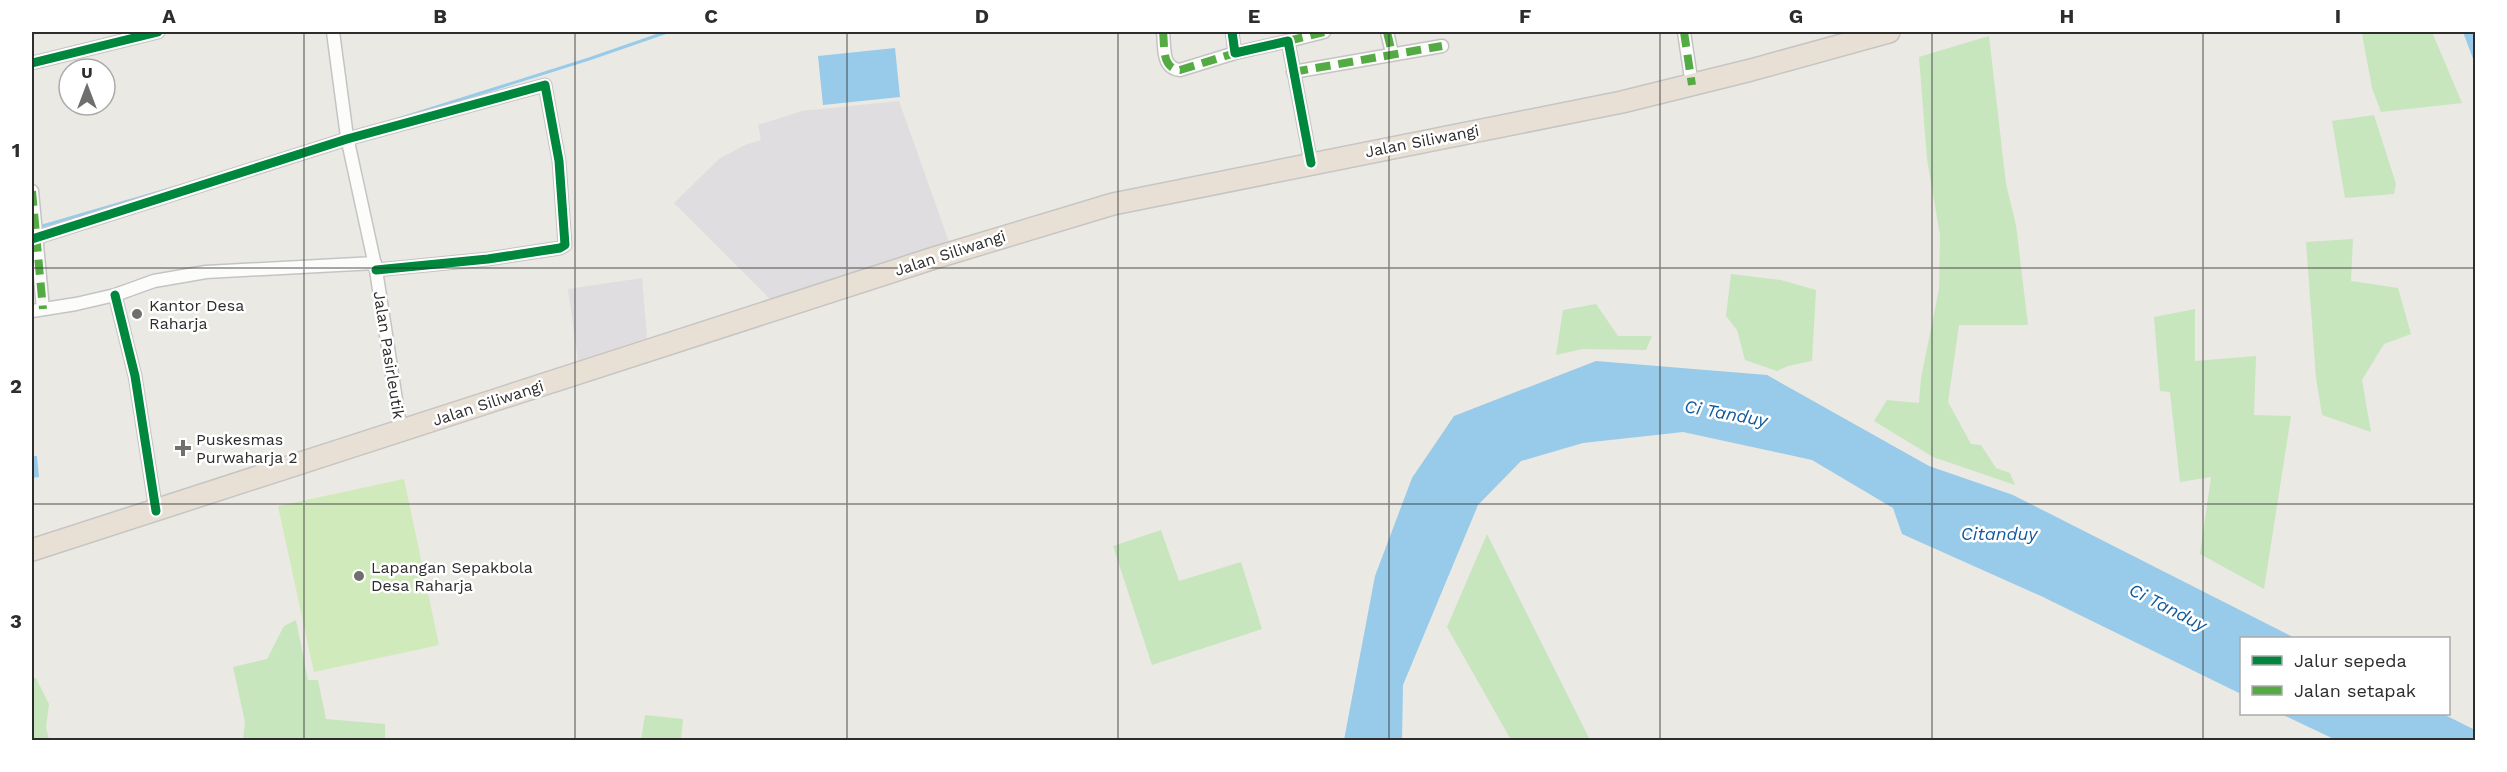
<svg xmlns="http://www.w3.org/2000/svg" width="2507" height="772" font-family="'Work Sans',sans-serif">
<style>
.industrial{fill:#dfdddf}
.green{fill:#c7e6be}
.pitch{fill:#d1eabb}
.water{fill:#98caea}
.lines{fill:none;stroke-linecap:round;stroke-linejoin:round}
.stream{stroke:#98caea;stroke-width:3}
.street-casing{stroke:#c4c4c4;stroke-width:15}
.highway-casing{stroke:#c6c5c3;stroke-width:24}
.street{stroke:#fcfcfb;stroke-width:12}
.highway{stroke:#e9e0d5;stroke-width:21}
.quiet{stroke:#54ab44;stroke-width:8;stroke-dasharray:15 8;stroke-linecap:butt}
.cycleway-casing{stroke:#fff;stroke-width:13}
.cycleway{stroke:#00873e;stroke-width:9}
.grid{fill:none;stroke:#2d2d2d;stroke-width:1.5;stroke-opacity:0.55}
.poi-dot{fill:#6f6f6d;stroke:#fff;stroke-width:2}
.labels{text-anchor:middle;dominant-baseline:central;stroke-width:5;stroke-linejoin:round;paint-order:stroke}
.street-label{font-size:16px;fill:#2d2d2d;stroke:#fff}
.poi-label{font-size:16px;fill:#2d2d2d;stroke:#fff;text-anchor:start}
.water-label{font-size:18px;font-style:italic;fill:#10589d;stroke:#fff}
.neatline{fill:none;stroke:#2d2d2d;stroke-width:2}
.grid-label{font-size:20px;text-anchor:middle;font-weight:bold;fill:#2d2d2d}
</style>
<rect width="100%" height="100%" fill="#eae9e4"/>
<path class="industrial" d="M899,101l50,141 -177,59 -98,-98 45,-44 26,-14 16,-5 -3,-15 44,-14z
M642,278l5,60 -69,23 -10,-72z"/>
<path class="green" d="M2381,32h51l30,71 -81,9 -9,-24 -10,-54z
M1989,36l17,148 10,41 12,100h-69l-11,77 23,42 10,1 15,23 14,5 5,12 -82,-28 -59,-36 13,-21 32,3 2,-25 18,-89 1,-54 -13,-76 -8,-102z
M2374,115l22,69 -2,10 -49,4 -13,-77z
M2353,239l-2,42 47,7 13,46 -27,10 -22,36 9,52 -49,-17 -6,-37 -10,-136z
M1731,274l50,6 35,10 -4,71 -24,5 -11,5 -32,-11 -8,-30 -11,-14z
M1596,304l22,32h34l-6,14 -64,-1 -26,6 7,-45z
M2195,309v52l61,-5 -2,59 37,1 -27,173 -64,-35 11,-77 -31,5 -10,-90 -10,-1 -6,-74z
M1161,530l18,51 62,-19 21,67 -110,36 -39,-119z
M1487,534l103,206h-79l-64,-113z
M296,620l12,60h10l8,39 59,5v16h-142l2,-18 -12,-55 34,-8 17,-33z
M32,678h4l13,26 -3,23 3,13h-17z
M645,715l38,4 -2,21h-40z"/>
<path class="pitch" d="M404,479l35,166 -125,27 -36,-166z"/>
<path class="water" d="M2463,32h12v32z
M895,48l5,49 -77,8 -5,-49z
M1596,361l171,14 162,91 84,29 282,143h-53l-1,56 -200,-98 -139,-62 -9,-26 -81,-48 -129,-28 -100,11 -62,18 -43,44 -75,180 -1,55h-58l31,-164 37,-98 42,-62z
M32,456h5l2,21 -7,1z
M2281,714h162l32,16v10h-139z"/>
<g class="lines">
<path class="stream" d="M395,120l194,-61 78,-27
M39,227l158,-46"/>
<defs>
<path id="street" d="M333,32l14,105 29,133 25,162
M1163,32c2,15 -2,36 17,38l55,-17
M1232,32l3,21 53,-12 23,122
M1387,32l5,21
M1684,32l8,53
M1288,41l36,-9
M32,63l126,-31
M1293,72l149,-26
M32,191l11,118
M32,239l315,-100 198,-54 14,76 6,84 -5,3 -72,11 -112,11
M115,295l20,81 21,135
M32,311l44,-7 39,-9 39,-14 52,-9 169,-9"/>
<path id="highway" d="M32,550l902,-292 179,-54 509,-102 129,-32 138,-38"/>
</defs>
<use href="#street" class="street-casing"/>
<use href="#highway" class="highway-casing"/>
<use href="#street" class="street"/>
<use href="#highway" class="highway"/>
<path class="quiet" d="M1163,32c2,15 -2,36 17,38l55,-17
M1387,32l5,21
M1684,32l8,53
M1288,41l36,-9
M1293,72l149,-26
M32,191l11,118"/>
<defs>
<path id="cycleway" d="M1232,32l3,21 53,-12 23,122
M32,63l126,-31
M32,239l315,-100 198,-54 14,76 6,84 -5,3 -72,11 -112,11
M115,295l20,81 21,135"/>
</defs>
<use href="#cycleway" class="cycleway-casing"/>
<use href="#cycleway" class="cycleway"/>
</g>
<path class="grid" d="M304,32v708M575,32v708M847,32v708M1118,32v708M1389,32v708M1660,32v708M1932,32v708M2203,32v708M32,268h2444M32,504h2444"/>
<g class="poi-dot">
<circle cx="137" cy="314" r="6"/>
<path d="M180 439h6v6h6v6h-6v6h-6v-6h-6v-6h6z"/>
<circle cx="359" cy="576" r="6"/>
</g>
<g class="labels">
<g class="street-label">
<text transform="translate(1422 141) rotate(-11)">Jalan Siliwangi</text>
<text transform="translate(950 253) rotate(-18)">Jalan Siliwangi</text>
<text transform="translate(389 355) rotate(81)">Jalan Pasirleutik</text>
<text transform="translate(488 403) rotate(-18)">Jalan Siliwangi</text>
</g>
<g class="poi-label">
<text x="149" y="305">Kantor Desa<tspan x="149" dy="18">Raharja</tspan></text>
<text x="196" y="439">Puskesmas<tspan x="196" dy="18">Purwaharja 2</tspan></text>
<text x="371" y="567">Lapangan Sepakbola<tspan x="371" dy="18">Desa Raharja</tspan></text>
</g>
<g class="water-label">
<text transform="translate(1726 413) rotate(10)">Ci Tanduy</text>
<text x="1999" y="533">Citanduy</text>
<text transform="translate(2168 607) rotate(27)">Ci Tanduy</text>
</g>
</g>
<rect width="2507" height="772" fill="none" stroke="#ffffff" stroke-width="66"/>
<rect x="2240" y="637" width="210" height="78" fill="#ffffff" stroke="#ababab" stroke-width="1.5"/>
<rect x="2252" y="656" width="30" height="9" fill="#00873e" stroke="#ababab" stroke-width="1.5"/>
<text x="2294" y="667" font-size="18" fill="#2d2d2d">Jalur sepeda</text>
<rect x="2252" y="686" width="30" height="9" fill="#54ab44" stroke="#ababab" stroke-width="1.5"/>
<text x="2294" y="697" font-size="18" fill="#2d2d2d">Jalan setapak</text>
<g transform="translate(87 87)"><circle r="28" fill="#ffffff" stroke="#ababab" stroke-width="1.5"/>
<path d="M0-4.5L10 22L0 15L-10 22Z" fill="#6f6f6d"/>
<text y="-9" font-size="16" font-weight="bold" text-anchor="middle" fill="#2d2d2d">U</text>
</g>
<rect x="33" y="33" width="2441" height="706" class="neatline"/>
<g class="grid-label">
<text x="169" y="23">A</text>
<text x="440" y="23">B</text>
<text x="711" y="23">C</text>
<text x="982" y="23">D</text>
<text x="1254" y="23">E</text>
<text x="1525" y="23">F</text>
<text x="1796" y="23">G</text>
<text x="2067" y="23">H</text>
<text x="2338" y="23">I</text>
<text x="16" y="157">1</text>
<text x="16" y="393">2</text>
<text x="16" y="628">3</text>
</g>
</svg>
